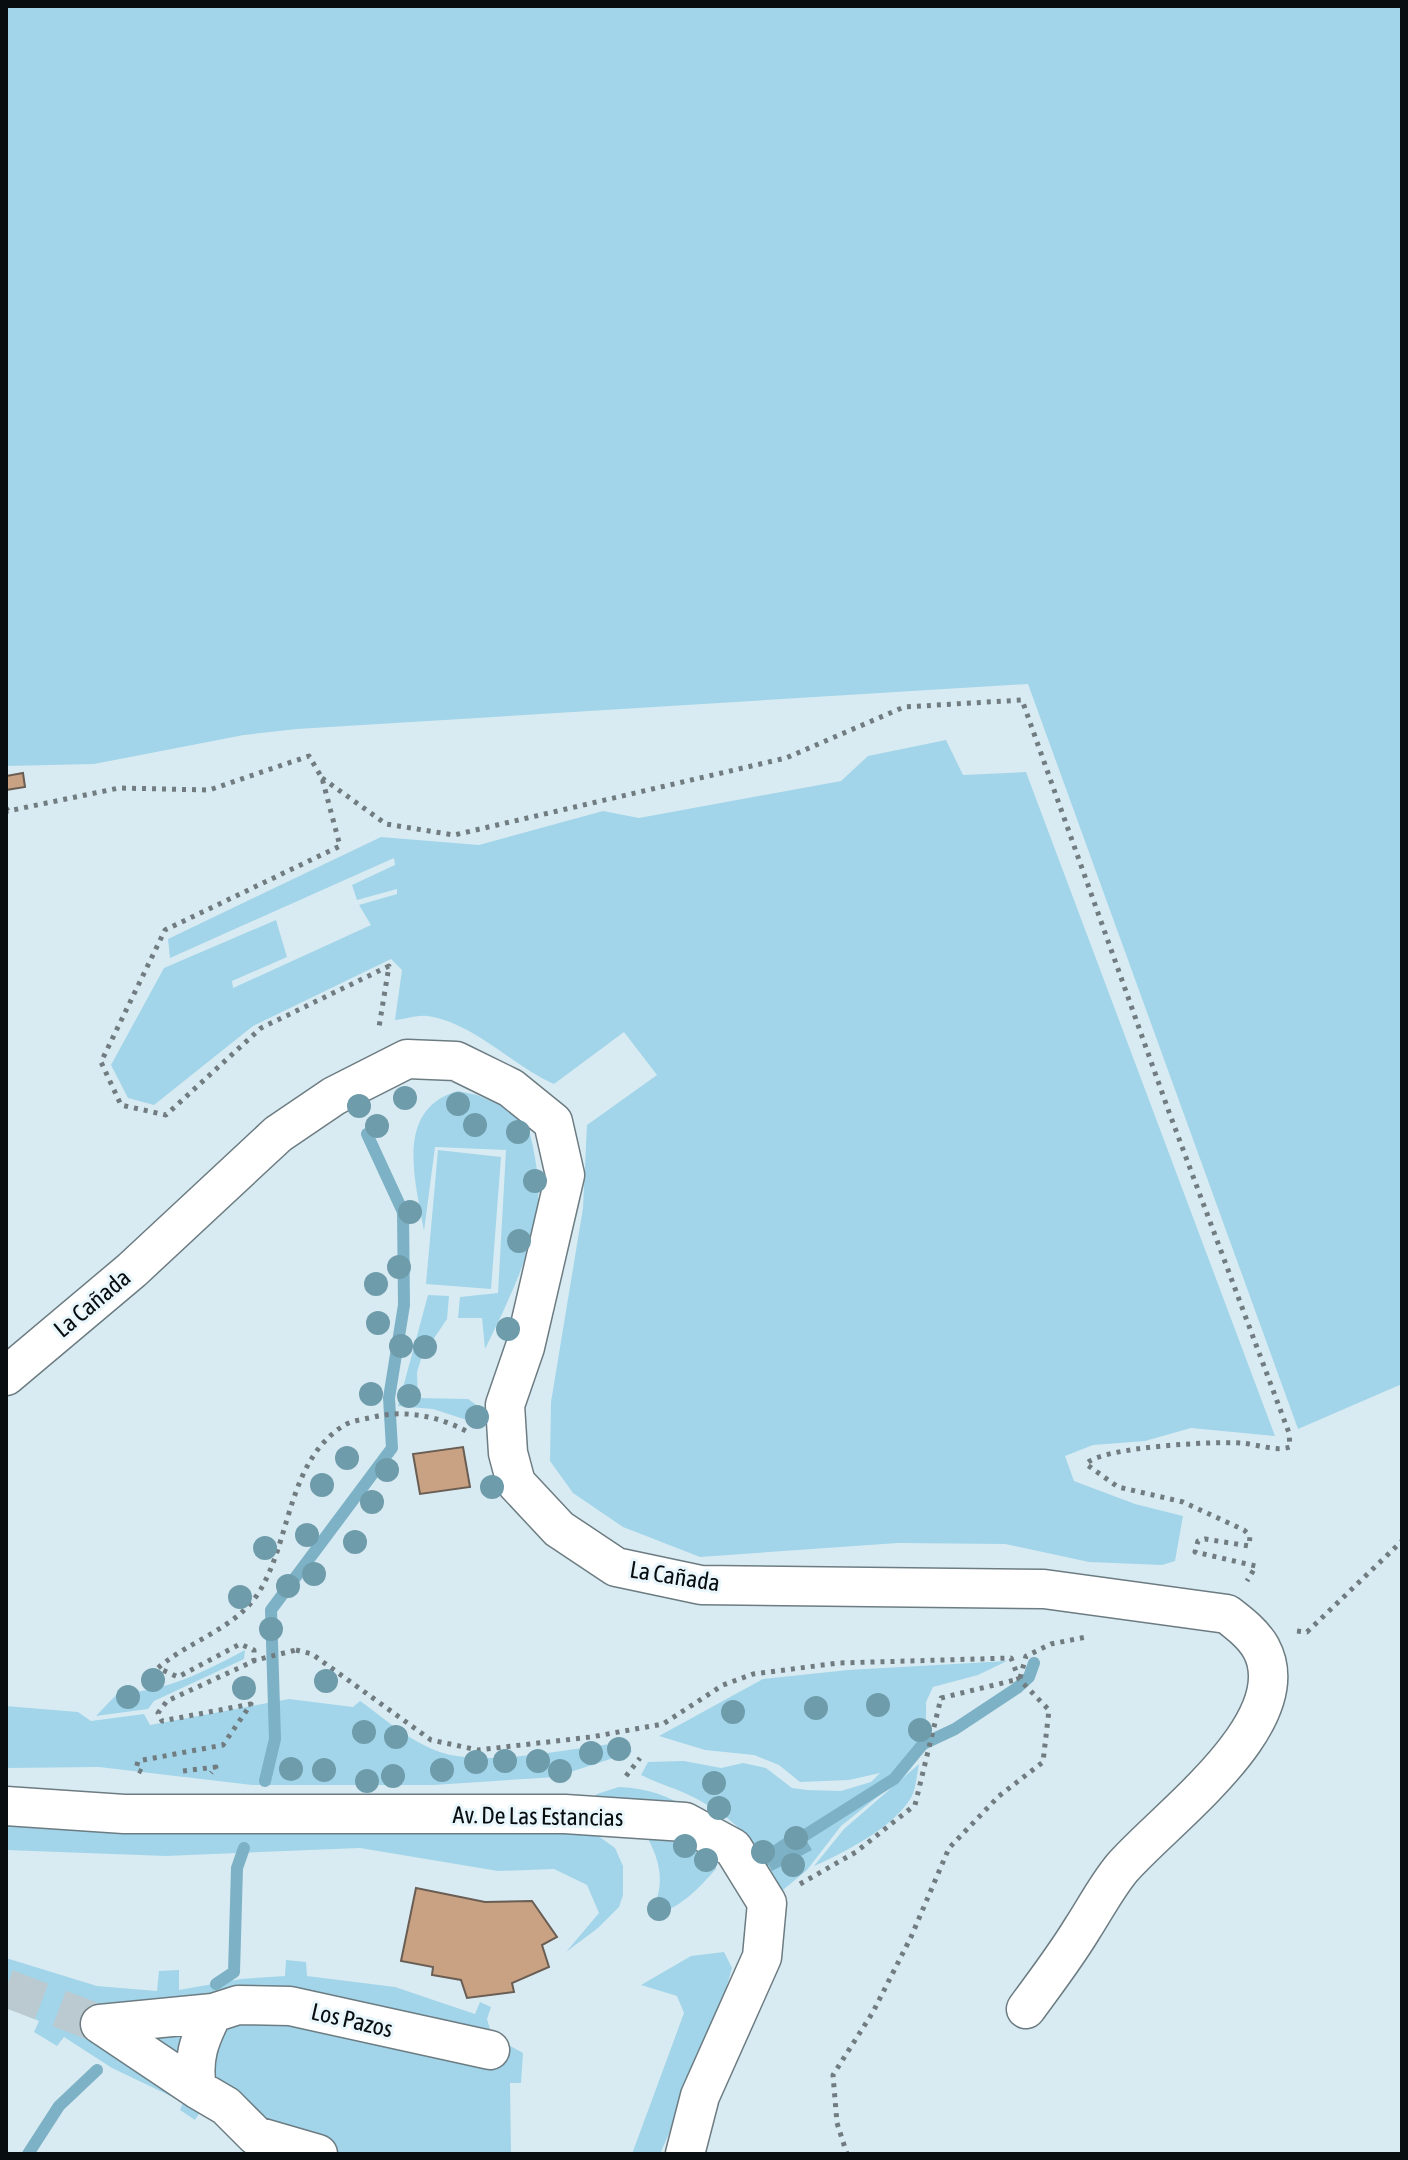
<svg xmlns="http://www.w3.org/2000/svg" width="1408" height="2160" font-family="'Asap Condensed',sans-serif">
<style>
.green{fill:#a2d5e9}
.water{fill:#7db1c6}
.lines{fill:none;stroke-linecap:round;stroke-linejoin:round}
.stream{stroke:#7db1c6;stroke-width:12}
.building{fill:#c9a283;stroke:#6a5e54;stroke-width:2}
.street-tunnel{stroke:#bacad0;stroke-width:38;stroke-dasharray:38 19;stroke-linecap:butt}
.street-casing{stroke:#6c7c82;stroke-width:41}
.path{stroke:#717c81;stroke-width:5;stroke-dasharray:4 6;stroke-linecap:butt}
.street{stroke:#fff;stroke-width:38}
.path-bridge{stroke:#717c81;stroke-width:5;stroke-dasharray:4 6;stroke-linecap:butt}
.tree{fill:#6e9cab}
.labels{text-anchor:middle;dominant-baseline:central;stroke-width:6;stroke-linejoin:round;paint-order:stroke}
.street-label{font-size:24px;fill:#080d10;stroke:#e9f7fd}
</style>
<rect width="100%" height="100%" fill="#d9ebf2"/>
<path class="green" d="M6,6h1396v1378l-104,45 -270,-745 -731,45 -53,6 -150,29 -88,2z
M946,740l17,35 63,-3 249,664 -84,-8 -46,13 -52,4 -28,11 9,25 61,23 48,12 -8,45 -13,4 -73,-3 -84,-18 -107,-1 -198,14 -77,-30 -50,-34 -23,-32 1,-59 32,-194 4,-83 70,-50 -33,-43 -70,52c-43,-19 -79,-61 -127,-68 -10,-1 -22,3 -32,4l7,-50 -11,-11 -138,67 -99,79 -26,-7 -17,-33 53,-97 112,-48 11,37 -55,24 1,7 138,-63 -12,-20 38,-11v-5l-40,11 -5,-15 43,-20 -1,-7 -224,100 -2,-19 213,-102 98,8 124,-34 36,7 202,-37 27,-25z
M458,1091l19,4 49,22c7,29 14,56 12,86 -3,45 -33,105 -53,146l-3,-31h-24l2,-21 38,-4 8,-143 -71,-3 -11,84c-8,-48 -31,-122 34,-140z
M438,1150l63,7 -10,132 -65,-5z
M428,1295l21,1 -2,23 -25,37 -5,16 1,26 50,1 17,12 1,12h-10l-43,-14 -35,-3z
M245,1650l-1,9 -90,42 -6,8 -52,7 22,-23c45,0 88,-22 127,-43z
M1007,1661l-29,14 -45,12 -7,15v31l5,-2 -4,15 -21,28 -65,52 -34,44 -29,24c-16,-49 -39,-73 -85,-97 -17,-9 -35,-13 -52,-22l7,-13 36,-1 37,7 22,-5 23,5 26,20 15,2 34,1 30,-9 9,-9 -31,7 -49,2 -21,-17 -25,-10 -49,-5 -46,-14 104,-57 85,-9z
M289,1699l64,8 7,-6c27,19 51,42 83,52 46,14 135,-6 184,-11l5,10 -77,25 -121,8h-182l-153,-18 -93,1v-62l72,6 13,9 53,-7 6,11z
M919,1764c-2,10 -3,23 -7,32 -16,30 -68,57 -98,70l30,-37z
M619,1787c60,3 84,32 124,70l-157,-48 11,-15z
M6,1824l93,8 410,-5 88,8 18,13 8,18v29l-4,12 -21,21 -32,24 33,-39 -12,-28 -33,-16 -56,2 -138,-23 -194,8 -160,-6z
M645,1833l45,6 24,17 2,13c-19,21 -33,36 -59,46l-4,-7c13,-27 6,-50 -8,-75z
M724,1952l8,16 -17,60 -55,126h-28l52,-141 -7,-17 -36,-11 50,-29z
M6,1958l91,28 60,5 2,-20 20,-1v20l62,-11 44,-3 1,-16 20,2 1,14 88,11 80,27 5,-12 11,5 -4,12 5,17 31,17 -2,30h-11l1,71h-235l-76,-42 -5,8 -15,-10 3,-8 -71,-34 -48,-31 -7,9 -23,-14 5,-11 -33,-15z"/>
<path class="water" d="M799,1828l13,22 -40,21 -10,-18z"/>
<g class="lines">
<path class="stream" d="M265,1781l10,-42 -4,-129 121,-162 -3,-50 15,-93 -1,-93 -36,-78
M750,1870l144,-91 29,-35 32,-15 62,-41 12,-11 5,-14
M216,1984l18,-12 3,-104 7,-20
M28,2154l31,-48 38,-36"/>
</g>
<path class="building" d="M23,773l2,14 -19,3v-14z
M463,1447l7,40 -50,7 -7,-40z
M416,1888l69,14 47,-1 25,36 -15,8 7,22 -37,16 2,9 -47,6 -6,-18 -29,-5 1,-8 -32,-6z"/>
<g class="lines">
<path class="street-tunnel" d="M6,1988l94,36"/>
<defs>
<path id="street" d="M6,1376l126,-106 146,-136 56,-38 73,-37 49,2 55,27 42,34 12,53 -40,172 -20,58 3,48 8,30 43,46 57,38 85,18 343,4 183,25c13,10 26,20 34,34 40,74 -98,172 -139,220 -15,18 -27,41 -40,61 -17,28 -37,54 -56,80
M6,1806l118,8h441l120,8 48,26 34,55 -5,54 -62,139 -15,58
M100,2024l97,65
M100,2024l113,-11
M318,2154l-62,-18 -30,-30 -29,-17c-5,-30 2,-49 16,-76l25,-8 52,1 200,44"/>
</defs>
<use href="#street" class="street-casing"/>
<path class="path" d="M322,778l64,46 68,11 332,-77 118,-51 118,-7 147,412 120,321 1,14c-14,5 -33,-3 -49,-4 -26,-2 -141,4 -155,21l32,23 65,15 61,28 6,6 -1,10 -44,-7 -7,2 -3,11 61,14 -9,15
M6,808l2,3 111,-23 90,2 100,-34 13,22 18,68 -175,84 -64,132 20,43 45,10 95,-87 128,-62 -10,61
M1297,1631l10,1 95,-91
M296,1650l16,4 119,86 47,10 113,-13 72,-13 60,-39 30,-11 86,-11 172,-5 8,21 30,31 -6,52 -44,34 -50,52 -38,89 -38,75 -40,63 4,48 10,31
M1020,1678l6,-22 25,-12 35,-7
M183,1771l33,-4 -5,6
M142,1772l-6,-3 2,-8 85,-16 28,-41 -89,17 -4,-8 9,-12 87,-40v-11l-14,-6 -62,33 -20,-9c32,-28 78,-39 101,-76 32,-51 28,-130 84,-166 9,-6 24,-7 35,-10 30,-6 62,1 88,15
M626,1776l14,-18
M800,1884l56,-32 59,-47 26,-107 78,-19"/>
<use href="#street" class="street"/>
<path class="path-bridge" d="M252,1661l44,-11"/>
</g>
<g class="tree">
<circle cx="405" cy="1098" r="12"/>
<circle cx="458" cy="1104" r="12"/>
<circle cx="359" cy="1106" r="12"/>
<circle cx="475" cy="1125" r="12"/>
<circle cx="377" cy="1126" r="12"/>
<circle cx="518" cy="1132" r="12"/>
<circle cx="535" cy="1181" r="12"/>
<circle cx="410" cy="1212" r="12"/>
<circle cx="519" cy="1241" r="12"/>
<circle cx="399" cy="1267" r="12"/>
<circle cx="376" cy="1284" r="12"/>
<circle cx="378" cy="1323" r="12"/>
<circle cx="508" cy="1329" r="12"/>
<circle cx="401" cy="1346" r="12"/>
<circle cx="425" cy="1347" r="12"/>
<circle cx="371" cy="1394" r="12"/>
<circle cx="409" cy="1396" r="12"/>
<circle cx="477" cy="1417" r="12"/>
<circle cx="347" cy="1458" r="12"/>
<circle cx="387" cy="1470" r="12"/>
<circle cx="322" cy="1485" r="12"/>
<circle cx="492" cy="1487" r="12"/>
<circle cx="372" cy="1502" r="12"/>
<circle cx="307" cy="1535" r="12"/>
<circle cx="355" cy="1542" r="12"/>
<circle cx="265" cy="1548" r="12"/>
<circle cx="314" cy="1574" r="12"/>
<circle cx="288" cy="1586" r="12"/>
<circle cx="240" cy="1597" r="12"/>
<circle cx="271" cy="1629" r="12"/>
<circle cx="153" cy="1680" r="12"/>
<circle cx="326" cy="1681" r="12"/>
<circle cx="244" cy="1688" r="12"/>
<circle cx="128" cy="1697" r="12"/>
<circle cx="878" cy="1705" r="12"/>
<circle cx="816" cy="1708" r="12"/>
<circle cx="733" cy="1712" r="12"/>
<circle cx="920" cy="1730" r="12"/>
<circle cx="364" cy="1732" r="12"/>
<circle cx="396" cy="1737" r="12"/>
<circle cx="619" cy="1749" r="12"/>
<circle cx="591" cy="1753" r="12"/>
<circle cx="505" cy="1761" r="12"/>
<circle cx="538" cy="1761" r="12"/>
<circle cx="476" cy="1762" r="12"/>
<circle cx="291" cy="1769" r="12"/>
<circle cx="324" cy="1770" r="12"/>
<circle cx="442" cy="1770" r="12"/>
<circle cx="560" cy="1771" r="12"/>
<circle cx="393" cy="1776" r="12"/>
<circle cx="367" cy="1781" r="12"/>
<circle cx="714" cy="1783" r="12"/>
<circle cx="719" cy="1808" r="12"/>
<circle cx="796" cy="1838" r="12"/>
<circle cx="685" cy="1846" r="12"/>
<circle cx="763" cy="1852" r="12"/>
<circle cx="706" cy="1860" r="12"/>
<circle cx="793" cy="1865" r="12"/>
<circle cx="659" cy="1909" r="12"/>
</g>
<g class="labels">
<g class="street-label">
<text transform="translate(92 1303) rotate(-40)">La Cañada</text>
<text transform="translate(675 1576) rotate(9)">La Cañada</text>
<text transform="translate(538 1816) rotate(1)">Av. De Las Estancias</text>
<text transform="translate(352 2020) rotate(13)">Los Pazos</text>
</g>
</g>
<rect width="1408" height="2160" fill="none" stroke="#080d10" stroke-width="16"/>
</svg>
